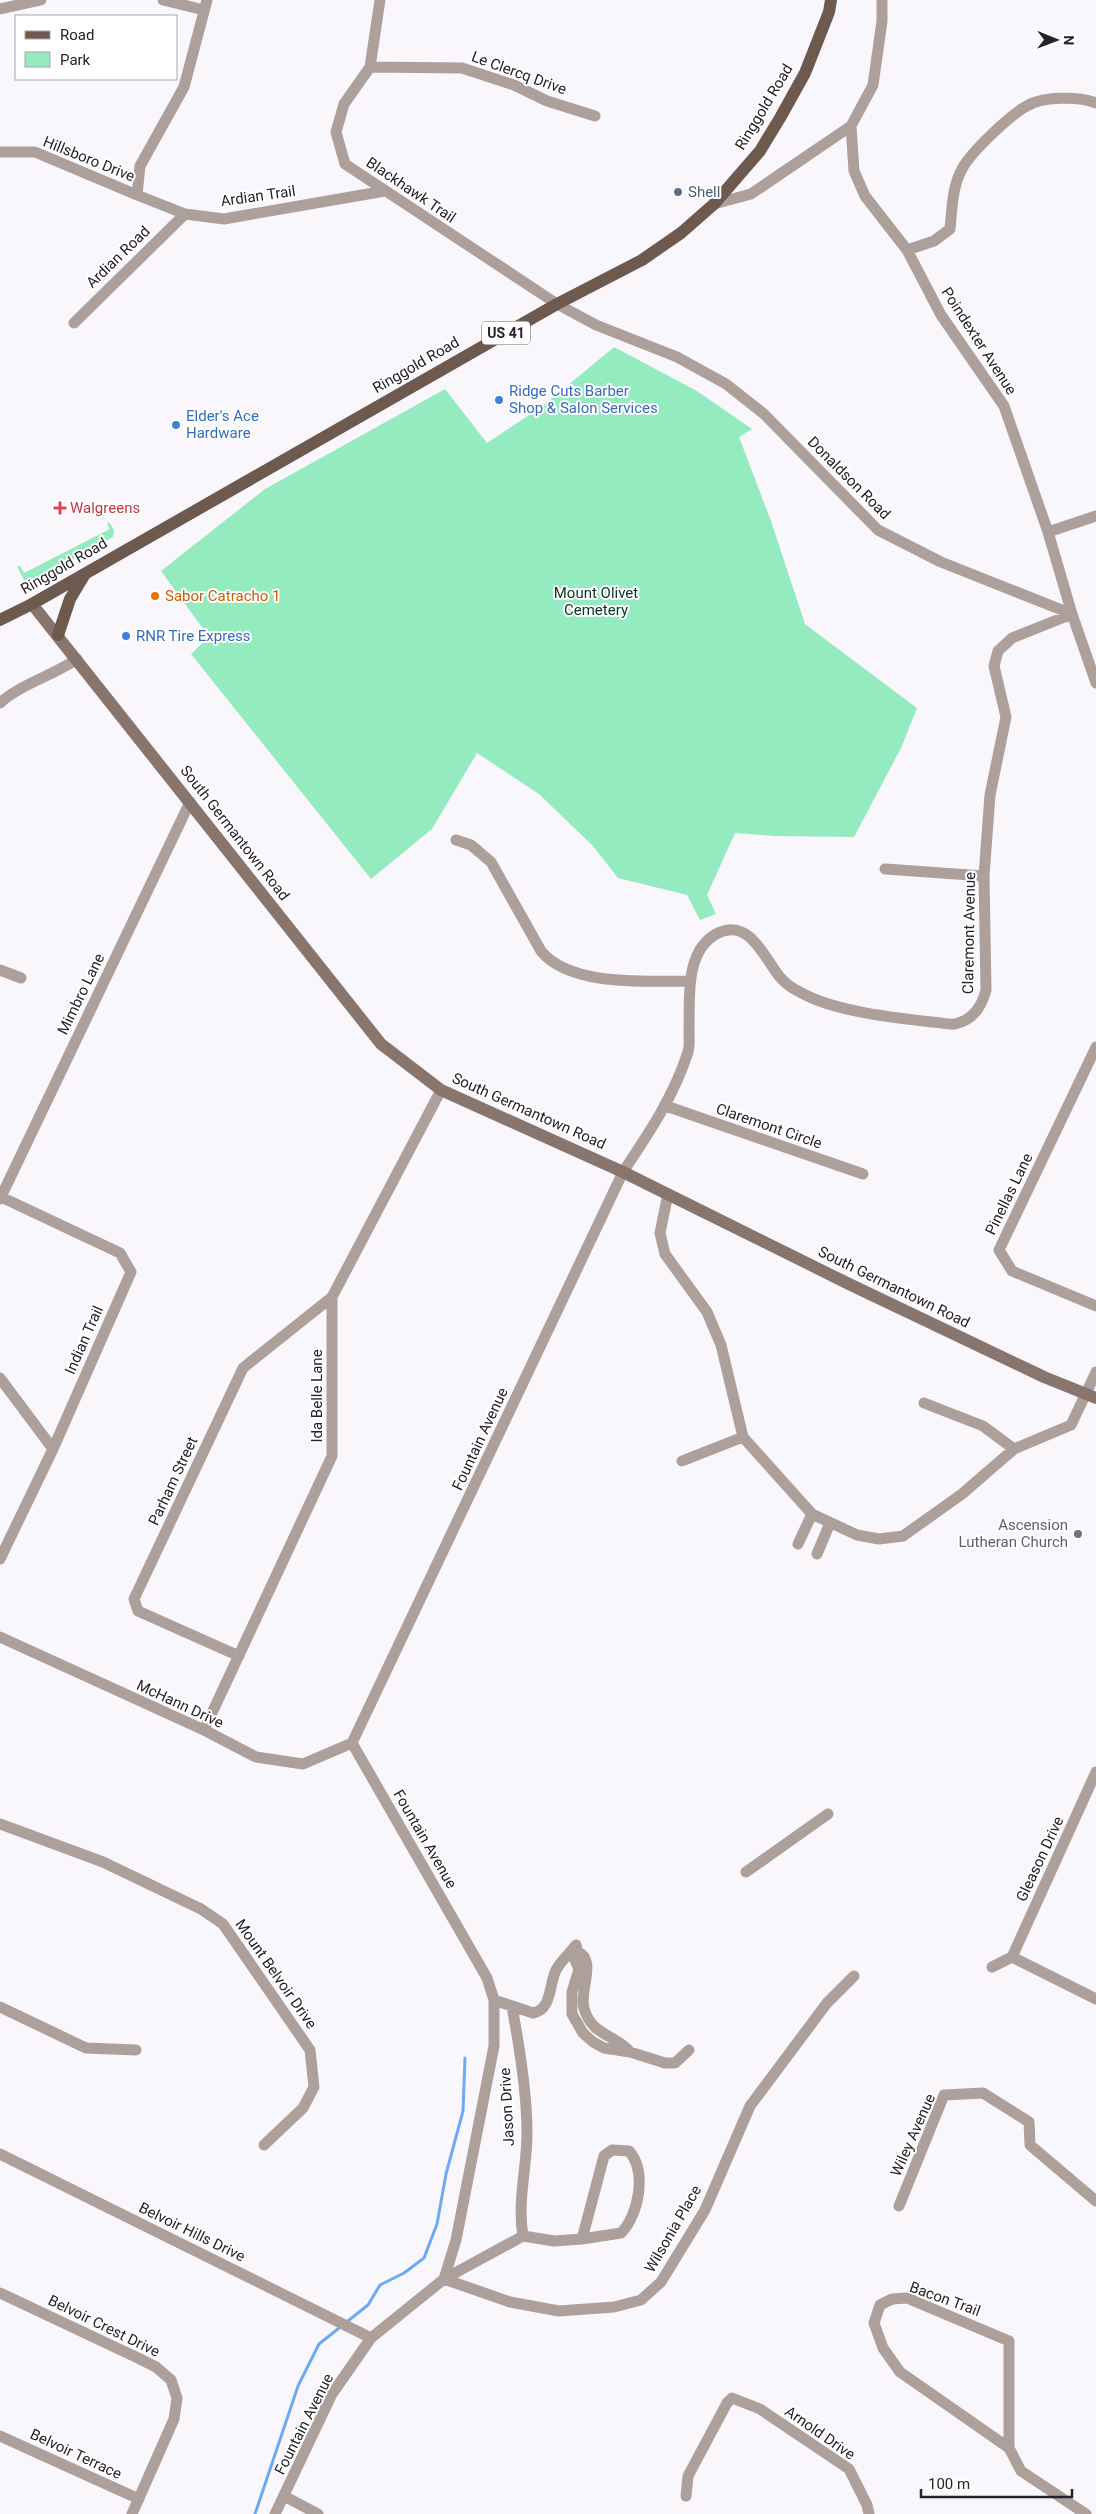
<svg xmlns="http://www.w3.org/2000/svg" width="1096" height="2514" font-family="Roboto,sans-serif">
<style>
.green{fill:#94ebbf}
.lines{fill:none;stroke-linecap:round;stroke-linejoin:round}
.stream{stroke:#6caaf3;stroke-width:3}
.minor{stroke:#ada09a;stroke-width:11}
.secondary{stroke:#88766e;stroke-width:12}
.primary{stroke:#6d594e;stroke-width:12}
.service-dot{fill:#5c6f8a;stroke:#fff;stroke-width:2}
.shop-dot{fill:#3f7fe0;stroke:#fff;stroke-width:2}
.health-dot{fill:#e0444e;stroke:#fff;stroke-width:2}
.food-dot{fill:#e8710a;stroke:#fff;stroke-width:2}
.worship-dot{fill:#6b7280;stroke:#fff;stroke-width:2}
.labels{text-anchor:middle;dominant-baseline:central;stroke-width:4;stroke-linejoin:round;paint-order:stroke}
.shield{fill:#fff;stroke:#68646a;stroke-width:1}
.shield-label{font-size:14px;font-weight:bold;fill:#27212a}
.street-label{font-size:15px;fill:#27212a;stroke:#fff}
.service-label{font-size:15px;fill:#4e5e75;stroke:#fff;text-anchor:start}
.shop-label{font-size:15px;fill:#366cbe;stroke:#fff;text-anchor:start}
.health-label{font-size:15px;fill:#be3a42;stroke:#fff;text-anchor:start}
.park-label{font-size:15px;fill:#053622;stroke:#fff}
.food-label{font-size:15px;fill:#c56008;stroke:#fff;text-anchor:start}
.worship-label{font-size:15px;fill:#5b616d;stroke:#fff;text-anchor:end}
</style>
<rect width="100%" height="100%" fill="#faf7fc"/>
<path class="green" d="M614,347l83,44 55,38 -13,8 32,84 34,103 112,84 -16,40 -47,89 -80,-1 -39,-3 -28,62 9,19 -16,6 -13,-25 -69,-17 -25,-32 -54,-52 -62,-41 -45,76 -61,50 -180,-225 18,-17 -48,-66 104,-82 180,-100 42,54 57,-38z
M109,522l5,8 -1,7 -83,47 -6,-4 -7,-14h3l4,7 86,-44 -3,-5z"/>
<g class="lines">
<path class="stream" d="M255,2514l43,-128 21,-42 49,-39 12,-20 24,-12 20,-15 13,-34 9,-50 17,-63 2,-53"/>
<path class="minor" d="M163,0l41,10
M207,0l-23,87 -44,79 -3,29 48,19 39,5 161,-28
M380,0l-10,67 -26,37 -8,28 9,32 212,140 39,21 81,32 49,27 38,30 114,116 63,32 131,52 24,69
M0,9l41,-9
M370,67l92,1 52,17 33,16 48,15
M0,152h35l102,43
M714,204l37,-10 100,-68 22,-41 9,-64v-21
M907,250l27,-9 16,-12c2,-19 2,-42 12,-60 9,-17 46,-52 63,-62 16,-11 54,-11 71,-4
M74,323l111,-109
M1048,532l48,-16
M0,703c19,-18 54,-28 77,-44
M456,840l15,5 20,17 50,89c29,36 107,30 149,30
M885,869l99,7
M0,970l21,8
M1096,1047l-97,203 13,21 84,35
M666,1106l197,68
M668,1194l-8,39 5,21 42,58 14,33 22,92 69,77 45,21 22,4 24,-3 59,-42 52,-45 57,-24 25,-53
M0,1199l190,-397
M0,1378l53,71
M924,1403l59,23 31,23
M682,1461l61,-24
M798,1544l14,-30
M817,1554l13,-31
M0,1559l53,-110 78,-177 -11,-19 -119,-56
M0,1637l204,93 52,27 47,7 49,-21
M239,1656l-101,-45 -4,-12 109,-231 89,-71
M204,1730l128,-274v-159l109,-207
M0,1824l103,38 98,47 22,15 87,126 4,37 -11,21 -39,37
M746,1872l82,-58
M576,1945l2,7 -3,8 4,9 -7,23v22l11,19 10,9 11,6 26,4 35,11h10l14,-13
M578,1952c19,8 1,39 6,56 7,28 33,27 46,44
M1012,1957l84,-185
M992,1967l20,-10 84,42
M494,2000l39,13c19,-3 16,-29 23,-43 5,-9 14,-17 20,-25
M0,2007l86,41 50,2
M512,2007c7,37 15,88 15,126 0,35 -10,68 -4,103l31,5 28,-2
M612,2150l17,1c18,20 10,64 -8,82l-39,6 22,-83z
M0,2154l371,184
M899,2206l45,-111 39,-2 46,29 1,23 66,56
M444,2279l66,23 49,9 55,-4 27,-7 20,-18 44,-72 45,-104 77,-103 27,-27
M444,2279l79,-43
M0,2293l138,65 18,9 15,13 6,18 -3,21 -42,95
M907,2298l102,43v107l-109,-76 -17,-24 -9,-25 6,-18 12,-6z
M0,2436l139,63
M1009,2448l12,23 65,43
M284,2496l34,18
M686,2496l2,-20 39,-73 5,-5 28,11 89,60 18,36 2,9
M275,2514l57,-120 39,-56 73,-59 12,-39 38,-194v-46l-7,-22 -135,-235 271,-571c26,-39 51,-76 65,-120 2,-7 1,-15 1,-22 1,-31 -5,-80 29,-97 31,-15 46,24 61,43 5,6 14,13 21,16 32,19 95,26 132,30 7,0 16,3 23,2 18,-4 27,-18 31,-34l-2,-114 6,-81 16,-78 -12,-51 4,-15 14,-13 60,-24 -24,-82 -44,-126 -63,-91 -34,-65 -42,-54 -11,-25 -3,-45"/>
<path class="secondary" d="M32,604l349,440 60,46 182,82 226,112 195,93 52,21"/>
<path class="primary" d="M0,620l32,-16 525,-300 85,-44 39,-27 33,-29 46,-53 20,-33 25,-45 24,-61 2,-12
M58,635l12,-36 15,-25"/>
</g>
<circle class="service-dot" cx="678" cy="192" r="5"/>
<g class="shop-dot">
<circle cx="499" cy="400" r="5"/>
<circle cx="176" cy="425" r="5"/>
<circle cx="126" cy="636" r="5"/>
</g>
<path class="health-dot" d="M57.5 500.5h5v5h5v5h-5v5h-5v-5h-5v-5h5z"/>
<circle class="food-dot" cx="155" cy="596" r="5"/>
<circle class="worship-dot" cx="1078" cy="1534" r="5"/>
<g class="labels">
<rect class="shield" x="482" y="321.5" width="48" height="23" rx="4"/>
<g class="shield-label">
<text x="506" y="333">US 41</text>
</g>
<g class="street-label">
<text transform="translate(519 73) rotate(20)">Le Clercq Drive</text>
<text transform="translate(764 107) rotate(-59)">Ringgold Road</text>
<text transform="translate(89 159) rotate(22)">Hillsboro Drive</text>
<text transform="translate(411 190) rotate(34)">Blackhawk Trail</text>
<text transform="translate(258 196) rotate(-8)">Ardian Trail</text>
<text transform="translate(118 257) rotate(-44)">Ardian Road</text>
<text transform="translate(979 341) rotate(57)">Poindexter Avenue</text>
<text transform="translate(416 365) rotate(-30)">Ringgold Road</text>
<text transform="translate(849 478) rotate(45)">Donaldson Road</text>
<text transform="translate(64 566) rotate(-30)">Ringgold Road</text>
<text transform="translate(235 833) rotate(52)">South Germantown Road</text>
<text transform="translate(969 933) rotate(-89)">Claremont Avenue</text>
<text transform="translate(81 994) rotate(-64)">Mimbro Lane</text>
<text transform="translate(529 1111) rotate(24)">South Germantown Road</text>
<text transform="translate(769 1126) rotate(19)">Claremont Circle</text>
<text transform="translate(1009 1194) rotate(-64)">Pinellas Lane</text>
<text transform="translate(894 1287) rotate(26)">South Germantown Road</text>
<text transform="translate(84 1340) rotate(-66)">Indian Trail</text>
<text transform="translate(317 1396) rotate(-90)">Ida Belle Lane</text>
<text transform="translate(480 1439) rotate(-65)">Fountain Avenue</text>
<text transform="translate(173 1481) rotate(-65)">Parham Street</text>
<text transform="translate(180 1704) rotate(25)">McHann Drive</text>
<text transform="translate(425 1839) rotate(60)">Fountain Avenue</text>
<text transform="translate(1040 1859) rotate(-65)">Gleason Drive</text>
<text transform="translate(276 1974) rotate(55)">Mount Belvoir Drive</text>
<text transform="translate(507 2107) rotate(-93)">Jason Drive</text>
<text transform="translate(913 2135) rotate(-66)">Wiley Avenue</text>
<text transform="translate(673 2229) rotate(-60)">Wilsonia Place</text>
<text transform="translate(192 2232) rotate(26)">Belvoir Hills Drive</text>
<text transform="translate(945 2299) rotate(20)">Bacon Trail</text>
<text transform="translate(104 2326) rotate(26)">Belvoir Crest Drive</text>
<text transform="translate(304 2424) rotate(-63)">Fountain Avenue</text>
<text transform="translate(820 2433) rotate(35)">Arnold Drive</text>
<text transform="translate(76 2454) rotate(25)">Belvoir Terrace</text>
</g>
<g class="service-label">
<text x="688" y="192">Shell</text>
</g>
<g class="shop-label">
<text x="509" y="391">Ridge Cuts Barber<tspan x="509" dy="17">Shop &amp; Salon Services</tspan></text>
<text x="186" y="416">Elder's Ace<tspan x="186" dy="17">Hardware</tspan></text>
<text x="136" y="636">RNR Tire Express</text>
</g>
<g class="health-label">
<text x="70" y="508">Walgreens</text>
</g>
<g class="park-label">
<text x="596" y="593">Mount Olivet<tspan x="596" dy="17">Cemetery</tspan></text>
</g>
<g class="food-label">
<text x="165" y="596">Sabor Catracho 1</text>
</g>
<g class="worship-label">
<text x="1068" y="1525">Ascension<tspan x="1068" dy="17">Lutheran Church</tspan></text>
</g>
</g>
<rect x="15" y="15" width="162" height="65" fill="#ffffff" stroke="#a9a6aa"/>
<rect x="25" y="31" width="25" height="8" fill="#6d594e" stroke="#a9a6aa"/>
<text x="60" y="40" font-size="15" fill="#27212a">Road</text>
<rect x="25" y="52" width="25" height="15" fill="#94ebbf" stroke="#a9a6aa"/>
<text x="60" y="65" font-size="15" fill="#27212a">Park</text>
<g transform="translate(1056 40) rotate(91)" stroke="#ffffff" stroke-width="4" paint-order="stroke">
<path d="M0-4L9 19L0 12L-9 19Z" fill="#27212a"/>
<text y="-8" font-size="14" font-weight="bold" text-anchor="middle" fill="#27212a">N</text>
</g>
<path d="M921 2489v8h151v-8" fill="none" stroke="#27212a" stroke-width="2.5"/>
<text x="928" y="2489" font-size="15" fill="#27212a" stroke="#ffffff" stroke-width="4" paint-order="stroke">100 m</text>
</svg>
